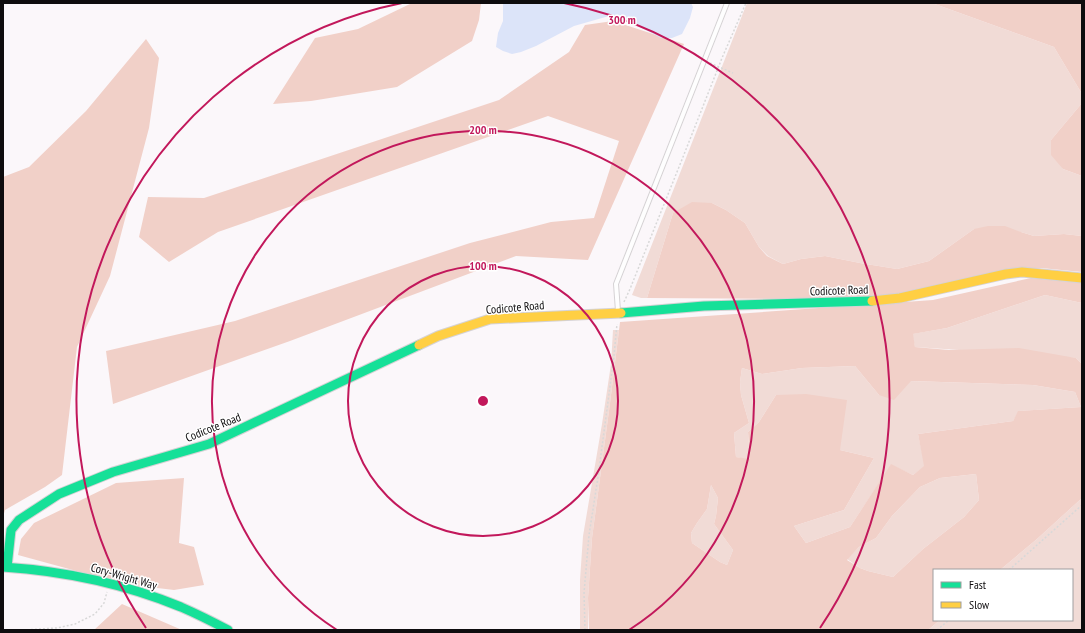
<svg xmlns="http://www.w3.org/2000/svg" width="1085" height="633" font-family="'PT Sans Narrow',sans-serif">
<style>
.green{fill:#f1dbd6}
.forest{fill:#f1d0c8;fill-rule:evenodd}
.water{fill:#dce4f9}
.lines{fill:none;stroke-linecap:round;stroke-linejoin:round}
.lane-casing{stroke:#d5d2d4;stroke-width:6}
.fast-casing{stroke:#d5d2d4;stroke-width:11}
.slow-casing{stroke:#d5d2d4;stroke-width:11}
.path{stroke:#d8d8d8;stroke-width:1.5;stroke-dasharray:2 2;stroke-linecap:butt}
.lane{stroke:#fefefe;stroke-width:4}
.fast{stroke:#16e098;stroke-width:9}
.slow{stroke:#ffcf43;stroke-width:9}
.ring{fill:none;stroke:#c2185b;stroke-width:2}
.labels{text-anchor:middle;dominant-baseline:central;stroke-width:3;stroke-linejoin:round;paint-order:stroke}
.street-label{font-size:12px;fill:#0e0c0e;stroke:#fff}
.centre{fill:#c2185b;stroke:#fff;stroke-width:2}
.ring-label{font-size:12px;text-anchor:middle;font-weight:bold;fill:#c2185b;stroke:#fff;stroke-width:3;stroke-linejoin:round;paint-order:stroke}
</style>
<rect width="100%" height="100%" fill="#fbf7fa"/>
<path class="green" d="M747,3h185l122,44 28,47v9l-31,37 12,29 19,7v60l-18,-2 -30,2 -13,-4 -47,-3 -45,32 -32,8 -37,-6 -35,-7 -24,3 -18,5 -15,-8 -9,-9 -14,-24 -19,-13 -14,-7 -39,10 -26,85h-6l-9,-3z
M1045,295l37,8v61l-6,-6 -161,-11 -3,-13 35,-6z
M613,330h6l-9,73 -18,135 -4,60v32h-8v-50l3,-44 19,-112 9,-60z
M855,366l24,29 31,-14 123,4 42,7 6,15 -62,4 -6,10 -95,13 7,32 -12,9 -22,-10 -41,62 -44,16 -12,-17 50,-16 30,-52 -34,-8 -64,-55 -17,27 -11,10 2,28 -14,-3 -2,-24 15,-10 -8,-28 -1,-13 2,-14 20,6 40,-6z
M976,474l3,26 -15,17 -41,32 -30,28 -25,-6 -8,-3 -13,-9 12,-12 17,-9 16,-22 28,-29 20,-9z
M711,485l7,13 -2,18 -2,8 19,26 -6,15 -7,-3 -28,-19 -1,-10 6,-10 10,-14z
M1082,498v132h-154l12,-10h132v-50h-72l37,-31z"/>
<path class="forest" d="M412,3h69l-2,17 -7,21 -75,46 -86,14 -38,3 42,-66 43,-9z
M932,3h150v91l-28,-47z
M613,21l71,23 -96,216 -72,-4 -226,85 -177,63 -7,-53 129,-30 235,-78 81,-21 43,-4 25,-77 -71,-25 -330,116 -49,30 -30,-25 9,-40 56,1 295,-98 70,-48 16,-27z
M146,39l13,19 -10,70 -39,148 -33,71 -15,128 -17,12 -40,23 -2,7v-340l26,-10 57,-56z
M1082,103v73l-19,-7 -12,-14v-15z
M692,202l20,1 14,7 19,13 14,24 8,9 16,8 18,-5 24,-3 35,7 37,6 32,-8 45,-32 14,-3h17l16,6 13,4 30,-2 18,2v36l-41,-4 -129,25 -49,4 -82,2 -134,-1 26,-85z
M1031,278l51,5v20l-37,-8 -98,33 -34,6 2,13 34,3 70,-2 57,10 6,6v134l-45,41 -37,31h-66v50h6l-12,10h-339l-1,-32 4,-60 18,-135 10,-81 313,-22zM855,366l24,29 15,5 17,-19 122,4 42,7 6,15 -63,4 -5,10 -95,13 6,32 -11,9 -22,-11 -41,63 -44,16 -12,-17 50,-16 30,-52 -34,-8 7,-50 -41,-6 -30,1 -17,27 -11,10 2,27 -14,-2 -2,-24 15,-10 -8,-28 -1,-13 2,-14 20,6 40,-6zM976,474l3,26 -15,17 -41,32 -30,28 -25,-6 -8,-3 -13,-8 12,-13 17,-9 16,-22 28,-29 20,-9zM711,485l7,13 -2,18 -2,8 19,26 -6,15 -7,-3 -28,-19 -1,-10 6,-10 10,-14z
M184,478l-5,65 15,4 10,38 -30,5 -50,-6 -106,-29 3,-16 13,-16 82,-40z
M122,604l60,26h-88z"/>
<path class="water" d="M503,3h188l2,4 -3,11 -8,16 -10,4h-11l-23,-12 -29,-10 -35,10 -38,20 -15,6 -9,2 -9,-3 -7,-4 2,-14 5,-12z"/>
<g class="lines">
<defs>
<path id="lane" d="M618,311l-2,-27 111,-281"/>
<path id="fast" d="M621,313l83,-7 168,-5
M3,567c61,4 122,17 178,40 16,7 32,15 47,23
M7,567l4,-37 8,-10 40,-26 54,-22 96,-28 210,-99"/>
<path id="slow" d="M872,301l28,-3 106,-24 16,-2 60,6
M419,345l19,-9 52,-17 131,-6"/>
</defs>
<use href="#lane" class="lane-casing"/>
<use href="#fast" class="fast-casing"/>
<use href="#slow" class="slow-casing"/>
<path class="path" d="M710,63l23,10
M624,302l6,-13 53,-132 39,-99 24,-55
M1009,570l73,-65
M23,630l34,-2 18,-4 20,-10 9,-11 3,-11
M585,630l-1,-37 5,-58 9,-58 11,-83 5,-39 3,-31
M937,630l12,-10"/>
<use href="#lane" class="lane"/>
<use href="#fast" class="fast"/>
<use href="#slow" class="slow"/>
</g>
<g class="ring">
<circle cx="483" cy="401" r="135"/>
<path d="M337 630A271 271 0 1 1 629 630"/>
<path d="M146 628A406 406 0 0 1 402 3M564 3A406 406 0 0 1 820 628"/>
</g>
<g class="labels">
<g class="street-label">
<text transform="translate(839 290) rotate(-2)">Codicote Road</text>
<text transform="translate(515 307) rotate(-5)">Codicote Road</text>
<text transform="translate(213 427) rotate(-22)">Codicote Road</text>
<text transform="translate(124 576) rotate(16)">Cory-Wright Way</text>
</g>
</g>
<circle cx="483" cy="401" r="6" class="centre"/>
<g class="ring-label">
<text x="622" y="24">300 m</text>
<text x="483" y="134">200 m</text>
<text x="483" y="270">100 m</text>
</g>
<rect width="1085" height="633" fill="none" stroke="#0e0c0e" stroke-width="8"/>
<rect x="933" y="569" width="140" height="52" fill="#ffffff" stroke="#9f9e9f"/>
<rect x="941" y="582" width="20" height="6" fill="#16e098" stroke="#9f9e9f"/>
<text x="969" y="589" font-size="12" fill="#0e0c0e">Fast</text>
<rect x="941" y="602" width="20" height="6" fill="#ffcf43" stroke="#9f9e9f"/>
<text x="969" y="609" font-size="12" fill="#0e0c0e">Slow</text>
</svg>
